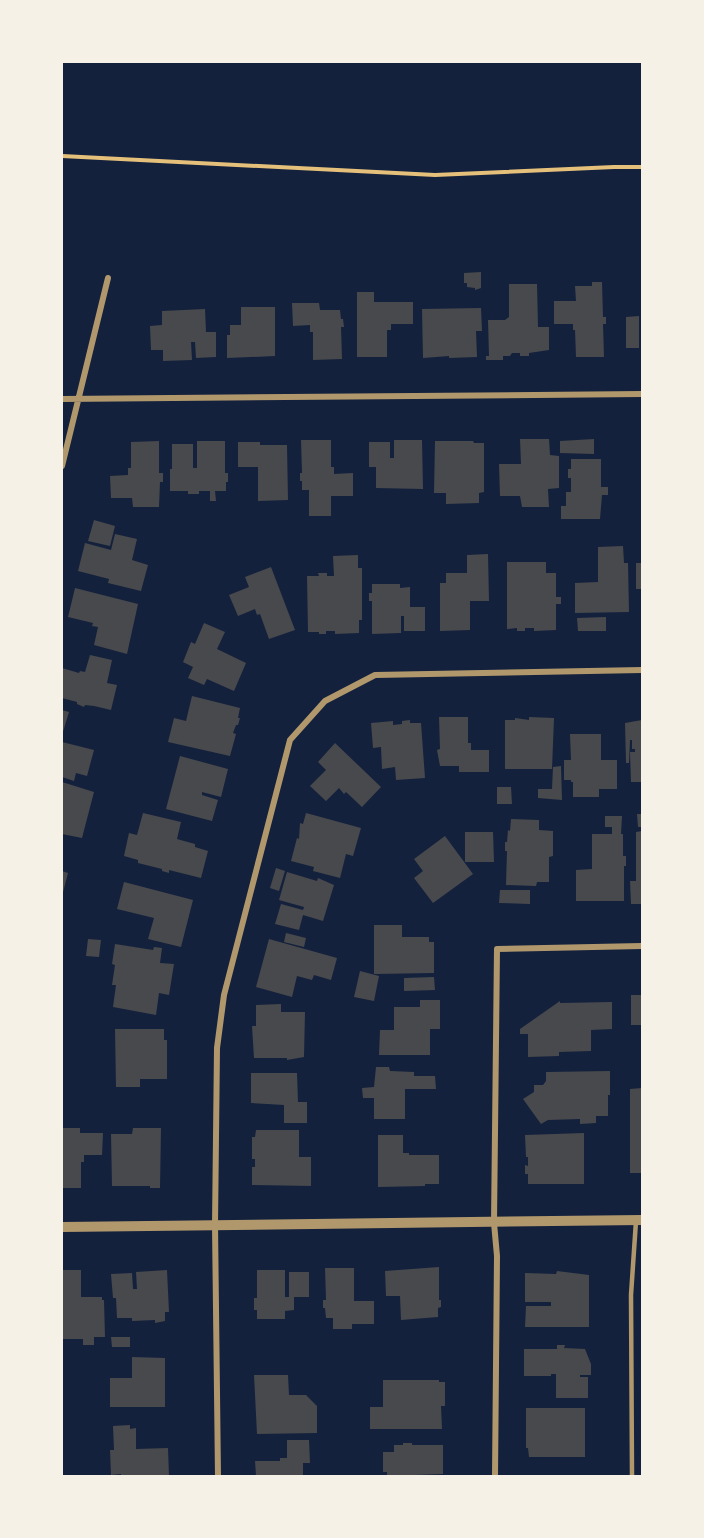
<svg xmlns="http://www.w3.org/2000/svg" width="704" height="1538" font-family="Quicksand,sans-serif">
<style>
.building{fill:#48494c}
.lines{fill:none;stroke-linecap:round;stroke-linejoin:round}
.path{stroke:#e5c07b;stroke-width:4}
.service{stroke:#b1986c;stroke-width:4.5}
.minor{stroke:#b1986c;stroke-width:6}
.tertiary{stroke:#b1986c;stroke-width:10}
</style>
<rect width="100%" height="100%" fill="#14213d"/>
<path class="building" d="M481,272v16l-6,2v-2l-8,-1v-4h-3v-10z
M592,282h10l1,35h3v7h-3l1,33h-28l-1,-27h-2v-6h-19v-23h22l-1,-15h17z
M509,284h28l1,43h11v23l-20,3v3h-9v-3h-8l-2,3h-7v4h-17v-4h3l-1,-36h17l4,-3z
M357,292h17v10h39v22h-22v6h-4v27h-30z
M292,303h27l1,7h20l1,9h2l1,8h-3l1,32 -29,1v-28h-3v-7l-17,1z
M241,307h34v49l-48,2v-23h3v-10h11z
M481,308l1,23h-6l1,26 -28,1v-2l-26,2 -1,-49z
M205,309l1,23h10v25l-20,1 -1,-16h-4l1,18 -29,1v-11h-12l-1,-24 12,-1v-14z
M639,316v32h-13v-31z
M520,439h29l1,16 9,1v32l-11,1 1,18h-27l-2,-11h-20l-1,-32h22z
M594,439v15l-34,-1v-12z
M301,440h30v27h3v7l19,-1v23h-22v20h-22v-26h-7v-9h-2v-8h2z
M394,440h28l1,49 -47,-1v-21h-7v-25h21v16h4z
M159,441v32h4v9h-3l-1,25h-26l-1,-9h-21l-1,-22 18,-1v-7h3v-26z
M197,441h28v32h3v9h-2v9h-11l1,10h-6v-10h-11v3h-11v-3h-18v-22h2v-25h21v24h4z
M435,441h38l1,2h10v49l-5,1v10l-33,1v-11h-12z
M238,442h22v3h27l1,55 -30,1v-34h-20z
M571,459h30v28h7v8h-6l-2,24h-39v-13h5v-14h5v-14h-3v-9h3z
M94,520l21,6 -5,20 -22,-5z
M115,534l22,5 -5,21 16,5 -7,26 -33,-8 1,-4 -31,-8 7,-28 26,7z
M623,546l1,17h4l1,49 -54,1v-30l23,-1v-35z
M488,554l1,47h-19v29l-30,1v-48h6v-10h21v-18z
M358,555v13h4v52h-3v13l-24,1v-3h-9v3h-7v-2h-11l-1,-56h12l-1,-3h9v3h7l-1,-20z
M507,562h39v11h10v24h5v7h-5v26l-22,1v-3h-9v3h-8v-3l-10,1z
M636,563h6v26h-6z
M271,567l24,63 -26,9 -9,-25 -3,1 -2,-6 -17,7 -9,-21 20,-8 -4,-10z
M372,584h28v4l10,-1v20h15v24h-21v-15h-3v17l-29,1v-33h-3v-8h3z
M75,588l63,16 -11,50 -33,-9 4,-18 -6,-1 1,-3 -25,-6z
M606,617v14h-28l-1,-13z
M204,623l21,9 -8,17 29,14 -12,28 -27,-12 -3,6 -16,-7 5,-11 -10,-5 8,-20 4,2z
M90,655l22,5 -5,23 10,2 -6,25 -17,-4 -9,-1 -1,2 -7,-3v-2l-15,-4v-30l17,5 1,-2 5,1z
M192,696l48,12 -2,10h2l-2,7h-2l-3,8 3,1 -6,22 -62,-14 6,-24 12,3z
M62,710l7,2 -7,23z
M439,717h29v26h3v7h18v22h-30v-6h-19l-3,-16 3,-1z
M529,717l25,1 -2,51h-47v-49h10v-2l14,2z
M410,720v3h11l4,55 -29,2 -1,-13 -13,2 -1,-22 -8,1 -2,-25 22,-2v4l9,-1v-3z
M642,720v62h-11l-1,-30h5v-3h-3v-9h-2l-1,23h-3l-1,-40z
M570,734h31v26h16v29h-18v8h-26v-15h-2v-2h-7v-20h7z
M62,742l32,8 -7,26 -11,-3 -2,8 -12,-4z
M335,743l46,44 -19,20 -16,-15 -2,2 -5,-6 -13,13 -16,-15 16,-16 -8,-8z
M180,756l48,13 -7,28 -19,-5v3l16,5 -6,21 -46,-12z
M561,766l1,34 -24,-2v-9h14l1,-22z
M62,782l32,10 -12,46 -20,-4z
M497,787h14l1,17h-15z
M143,813l38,9 -4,17 18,5v3l13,4 -7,27 -32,-8v3l-7,-2v-2l-24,-6v-3l-14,-4 5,-23 8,2z
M306,813l55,15 -8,28 -7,-2 -6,24 -27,-7 1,-4 -23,-6 6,-23 2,1 1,-16 3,1z
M637,814h5v13h-4z
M605,816h17l-1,18h2v22h3v10h-2v35h-48v-31l16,-1v-35h20v-7h-7z
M511,819l28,1v10l14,1v25l-4,1v25h-12l-1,4 -30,-1 1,-34h-2v-9h2l1,-12 2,1z
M642,831v73h-11l-1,-23h6v-49z
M465,832h28l1,30h-29z
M445,836l28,38 -40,29 -19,-25 9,-7 -9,-12z
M276,868l9,3 -6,20 -9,-3z
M62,871l6,2 -6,23z
M287,872l30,9 1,-3 16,7 -11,36 -20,-6 -4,15 -24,-6 6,-20 22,6 1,-3 -25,-7z
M124,882l69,18 -12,47 -33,-8 6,-21 -37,-9z
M500,890h30v14l-31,-1z
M374,925h28v12h27v5h5v31l-60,1z
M286,933l20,5 -2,9 -20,-5z
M88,939l13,1 -2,17 -13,-1z
M269,939l68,19 -6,22 -17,-5 -2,5 -15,-4 -5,21 -36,-10z
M115,944l38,6 1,-3 8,1 -2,15 14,1 -5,31 -10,-2 -3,22 -43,-8 3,-22h-4l3,-20 -3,-1z
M360,971l19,5 -5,25 -20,-4z
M434,977l1,13 -31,1v-13z
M631,995h11v30h-11z
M420,1000h20v29h-10v26h-51l1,-25h14v-23h26z
M560,1001v2l52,-1v27l-21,1v21l-32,1v4l-31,1v-23h-8v-5z
M281,1004v8h24l-1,45 -17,3v-2h-33l-2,-32h4v-21z
M115,1029h49v11h3v39h-27v8h-24z
M376,1067h13l1,4 24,1v4h21l1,13h-31v30h-31v-21h-11l-1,-10 12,-1z
M610,1071v24h-2v21h-12v7l-16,1v-5l-32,1 -7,4 -18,-25 11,-7v-7h9l3,-4v-9z
M251,1073h46l1,29h9v21h-23v-18l-33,-2z
M642,1088v85h-12v-84z
M62,1128h18v5h23l-1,22h-18v7h-3v26h-19z
M133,1128h28l-1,60h-10v-2h-38l-1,-52h21z
M256,1130h43v27h12v29l-59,-1v-18h3v-8h-3v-22h3z
M584,1133v51h-56v-10h-3v-9l3,1v-9h-2l-1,-22z
M378,1135h25v18h6v2h30v29h-14v2l-47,1z
M439,1267v33h2v7l-3,1v9l-37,3 -1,-24h-14l-1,-25z
M325,1268h29v33h20v23h-22v5h-19v-11h-7l-1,-10h-2v-8h3z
M62,1270h19v27h21v3h2l1,37h-11v8h-11v-6h-21z
M167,1270l2,42h-4v9l-10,2v-3l-23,1v-3h-15l-1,-20h-3l-2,-24 21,-1 1,16h4l-1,-17z
M257,1270h28v27h4v-25h20v25h-15v13l-9,1v8h-28v-9h-3v-12h3z
M557,1271l32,4v52h-64l1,-21h25v-4h-26v-29l31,1z
M111,1337h19v10h-18z
M557,1345h8l-1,3 21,1 6,15v11h-11v2h8v21h-32v-24h-5v2h-27v-27h33z
M132,1357l33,1v49h-55v-29h22z
M254,1375h34l1,20h17l11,11v27l-60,1z
M383,1380h56v2h6v24h-4l1,23h-72v-22h13z
M526,1408h59v49h-56l-1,-9h-2z
M130,1425v4l6,-1v21l32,-1 1,28h-48v-2l-10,1 -1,-25h4l-1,-24z
M287,1440h22l1,23h-7v13h-47l-1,-15h25v-3h7z
M403,1443h9v2h31v29l-56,2v-4h-4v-20h11v-7h9z"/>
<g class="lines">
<path class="path" d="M62,156l373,19 179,-8h28"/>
<path class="service" d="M632,1476l-1,-181 5,-74"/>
<path class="minor" d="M62,399l580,-5
M62,466l46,-188
M218,1476l-3,-251 2,-177 7,-53 66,-255 35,-39 50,-26 267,-5
M495,1476l2,-220 -3,-33 3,-274 145,-3"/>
<path class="tertiary" d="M62,1227l580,-7"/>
</g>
<rect width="704" height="1538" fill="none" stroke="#f6f1e7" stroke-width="126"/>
</svg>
